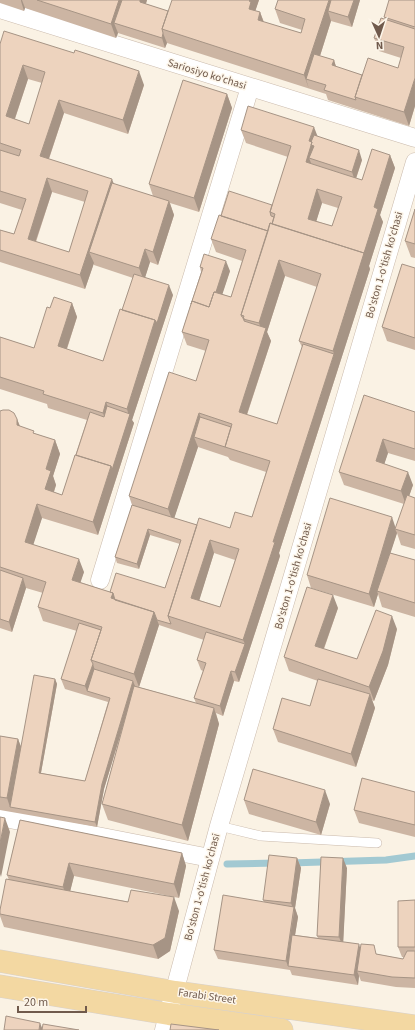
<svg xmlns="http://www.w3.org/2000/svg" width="415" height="1030" font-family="'Source Sans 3',sans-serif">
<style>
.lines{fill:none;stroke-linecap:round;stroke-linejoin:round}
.stream{stroke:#a2c9d2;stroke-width:7}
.lane-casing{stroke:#cabaac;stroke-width:10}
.street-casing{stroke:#cabaac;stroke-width:19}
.primary-casing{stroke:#d7d1cd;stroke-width:23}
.lane{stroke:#fff;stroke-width:9}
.street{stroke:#fff;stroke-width:18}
.primary{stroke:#f3d8a2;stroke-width:22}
.wall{fill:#ccb5a3;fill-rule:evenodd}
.shaded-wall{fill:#a69485}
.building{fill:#edd3be;stroke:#a69485;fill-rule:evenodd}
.labels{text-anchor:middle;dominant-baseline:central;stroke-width:3;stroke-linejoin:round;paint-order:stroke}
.street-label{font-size:11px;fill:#705a4c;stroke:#fdf6ea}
</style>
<rect width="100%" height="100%" fill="#faf2e4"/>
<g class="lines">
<path class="stream" d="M290,863l96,-3 29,-4
M227,864l50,-1"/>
<defs>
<path id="lane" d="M219,826l42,10 116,7"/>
<path id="street" d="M0,9l415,129
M100,580l150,-493
M0,817l210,41
M164,1030l55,-204 196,-664"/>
<path id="primary" d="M0,961l175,31 240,34
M0,986l169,28 113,16"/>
</defs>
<use href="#lane" class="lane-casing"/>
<use href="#street" class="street-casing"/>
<use href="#primary" class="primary-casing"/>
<use href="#lane" class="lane"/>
<use href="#street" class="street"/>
<use href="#primary" class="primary"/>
</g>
<path class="wall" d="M0,0h147l-1,4 22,7 91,-11 -4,11 5,1 4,10 37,11 1,-3 -22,-7 -5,-14 85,-9 -8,27 -21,-6 -11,35 14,4 2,7 26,8 36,-7 3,-10 -22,-7 -5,-13 11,-18 -1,-3 31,-17v106l-6,20 -81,-26 -2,-6 -159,-51 -2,5 -47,-15 -2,5 -91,-30 -1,3 -24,-8z
M0,44l144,41 -16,49 -64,-21 -15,46 64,25 40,12 -4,-12 78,-90 5,14 -33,104 -29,-9 4,12 -16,50 -8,-3 -5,15 28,18 -41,125 2,3 -36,112 -56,-17 -9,26 51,28 -4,10 30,10 55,-4 15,-44 -30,-9 -11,34 -22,-6 -2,-6 17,-52 -3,-9 67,-115 10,-30 -19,-6 -5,-13 19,-60 -1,-5 30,4 -8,23 9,3 11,-36 -26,-9 -5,-13 10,-23 51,-11 16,-48 -42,-14 -5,-13 76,6 45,24 -6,19 6,1 28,-25 5,13 -15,47 3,7 -14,44 1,3 -91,284 1,3 -41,126 -5,-1 -11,35 -7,-3 3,11 -31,117 -80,-21 -6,-16 23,-84 -21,69 -7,38 -97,-17v-74l18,3 3,8 34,-68 2,5 -16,89 44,8 23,-79 -43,-13 -4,-10 16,-48 -34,-10 -5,-14 5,-14 -17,-5 -14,44 -12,-4v-217l17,8 3,7 16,8 19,6 5,14 -7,22 3,9 -2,7 8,3 25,-75 -39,-12 -1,-4 -47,-15v-52l34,11 16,-40 22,-5 5,14 -10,32 36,12 19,-51 11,-32 -39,-13v-2l-9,26 -85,-27v-32l14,4 8,-24 -22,-7zM28,79l14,4 -13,41 -14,-5zM52,192l33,10 -16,50 -33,-10zM322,203l16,5 -6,18 -16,-5zM285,276l32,11 -18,54 3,6 -25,77 -30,-9 24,-74 -4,-9zM198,447l30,10 2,3 36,12 -14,45 -22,11 -33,-3 -23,-7zM214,553l21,7 -15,47 -21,-7zM159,625l45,15 -7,20 4,10 2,1 -9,27 2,5 -61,-17 4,1z
M415,209v49l-4,-1 -6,-16z
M415,268v82l-28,-9 -5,-14z
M415,412v49l-27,-8 -4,11 29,21 -4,11 6,2v51l-14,-4 -4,-12 -7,20 25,7v57l-33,-10 -4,-13 -4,13 -63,-19 -4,-13 89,-48 8,-23 -60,-19 -5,-13z
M338,608l-14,41 33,10 40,-30 -9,36 -14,36 -2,-1 3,8 -19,59 -78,-25 -5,-13 37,-23 8,-25 -29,-10 -5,-14z
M415,792v45l-56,-14 -5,-13z
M244,800l86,4 -9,31 -72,-21z
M20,820l162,33 4,13 -7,32 -105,-22 -4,15 109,20 -9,40 -12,8 -154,-32 -4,-11v-6l9,-30 -2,-5z
M297,858l4,10 -6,40 3,9 -3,18 23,3 -1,-2 30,-68 -4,74 18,7 16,5 26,5 1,-2h-2l-4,-10 17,-47v88l-19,-1 -35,-6 -2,-5 -1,9 -66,-10 -2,-5 -72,-11 -4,-9 50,-48 -1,-2z"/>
<path class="shaded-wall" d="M21,0h1l3,8 -1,3 -3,-10z
M119,0h4l-9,23 4,10 -2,5 -5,-14z
M140,0h7l-4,12 -3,-10z
M250,0h9l-4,12 -6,-3z
M329,0h9l-10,11 3,10 -19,60 -6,-2 3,10 -5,-14z
M354,0h6l-8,27 -4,-10z
M260,12l5,14 -7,-6z
M163,33l4,10 -2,5 -3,-10z
M334,60l3,10 -5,-5z
M23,65l5,14 -17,51 -5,-14z
M139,71l5,14 -16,49 -5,-14z
M415,78v28l-6,20 -5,-14z
M227,94l5,14 -33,104 -5,-14z
M59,100l5,13 -19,57 -5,-14z
M314,127l5,13 -10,18 4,10 -7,-6 3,-21z
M359,150l3,10 -7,21 -3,-9z
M390,155l5,13 -15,47 3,7 -14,44 1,3 -91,284 1,3 -41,126 -4,-10 10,-28 -2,-4 30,-98 61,-188 -1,-3 41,-144z
M47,178l5,14 -20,60 -4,-13z
M112,179l5,13 -28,60 5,11 -9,26 -5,-14z
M317,189l5,14 -9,29 -5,-13z
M169,201l5,14 -16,50 -5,-13z
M145,249l5,13 -6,19 -5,-13z
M279,260l6,16 -18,56 4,9 -28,85 -4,-14 24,-77 -4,-12z
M226,261l4,10 -16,49 -4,-10z
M169,285l4,10 -41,125 2,3 -36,112 -5,-13 18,-56 18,-50 -2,-7 28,-89z
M72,303l5,14 -14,43 -5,-14z
M106,402l5,14 -3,11 -5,-14z
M199,413l5,14 -10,10 4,10 -25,75 -5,-13z
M17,419l5,13 -5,-7z
M383,439l5,14 -7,21 -5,-13z
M55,440l5,14 -7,22 3,9 -6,18 -5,-14 1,-20z
M408,472l5,13 -7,20 -5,-14z
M37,504l5,14 -12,37 -5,-13z
M392,517l4,12h-1l2,4 -19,59 -1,-1 1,3 -4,13 -5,-13z
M148,529l2,6 -11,34 -2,-5z
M210,540l4,13 -18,58 -5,-13z
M79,559l5,13 -7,21 -5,-13z
M23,578l3,10 -14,44 -3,-10z
M113,593l5,14 -7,-9z
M333,595l5,13 -18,51 -5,-13z
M154,612l5,13 -20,62 -5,-13z
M392,616l5,13 -9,36 -14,36 -5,-14z
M93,664l3,10 -9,17 -2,-5z
M231,671l3,10 -11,35 -3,-10z
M55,679l2,5 -17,94 -1,-5z
M133,681l2,5 -31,103 -7,38 -2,-5 7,-38z
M370,694l5,14 -19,59 -5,-13z
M214,708l5,16 -31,117 -6,-16z
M18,739l5,13 -13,55 -3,-9z
M325,790l5,14 -9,31 -5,-13z
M5,818l5,14 -9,45 -1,-3v-31z
M182,853l4,13 -7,32 -5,-14z
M297,858l4,10 -6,40 3,9 -8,49h-2l2,5 -4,-10 8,-49 -3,-9z
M343,858l4,10 -4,79 -4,-10z
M69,863l5,13 -6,24 -5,-13z
M174,897l5,14 -9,40 -12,8 -5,-14z
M359,944l3,10 -5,17 2,5 -1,9 -4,-10z
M40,1023l3,7h-4z"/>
<path class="building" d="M37,0h82l-8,24z
M122,0h18v2l28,9 -6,18 1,4 -1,5 -48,-15z
M172,0h78l-1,1 2,1 -2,7 11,3 -2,8 43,13 4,-14 -30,-10 3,-9h51l-25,75 -142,-46z
M331,0h23l-6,17 -20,-6z
M389,0h26v27l-31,-10z
M381,18l34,11v49l-11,34 -49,-15 13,-39 30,10 6,-21 -30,-9z
M4,31l70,22 1,-3 64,21 -16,49 -64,-20 -19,56 72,23 -32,96 -80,-25v-20l14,4 12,-35 -26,-8v-41l19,6 2,-6 -21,-7v-99zM23,65l22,7 -16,52 -23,-8zM47,178l41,13 -19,61 -41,-13z
M314,54l20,6 -2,5 30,10 -7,22 1,3 -32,-10 2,-5 -20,-6z
M183,80l44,14 -33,104 -45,-14z
M248,106l66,21 -5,14 3,1 -6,20 56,18 10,-31 18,6 -16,52 4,2 -14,44 -92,-29 3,-10 -5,-2 21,-66 -50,-16zM317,189l25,8 -10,29 -24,-7z
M314,135l45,15 -7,22 -43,-14 5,-12 -3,-1 1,-3h-1z
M112,183l57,18 -16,51 -8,-3 -6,19 -50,-16z
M229,191l43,14 -2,7 1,4 3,1 -2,7 -2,-1 -2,8 -47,-15z
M415,209v35l-10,-3z
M219,215l49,16 -27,84 1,2 2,1v3l22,7 -27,84 38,12 26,-80 31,10 -61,188h2l-32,98 -75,-24 31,-98 31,10 5,-16 17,5 18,-56 -45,-14 7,-23 -33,-11 -31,96 -39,-13 40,-124 27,9 13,-41 -27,-8 10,-31 17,6 5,-15 17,5 15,-47 -35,-11zM210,540l29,9 -19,58 -29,-9z
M270,223l94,30 -31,98 -34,-10 22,-67 -42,-14 -20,63 -16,-4 1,-3 -3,-1z
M204,254l22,7 -10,31h-2l-5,15 -17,-6 -1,3 12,-36 -3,-1z
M402,264l13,4v70l-33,-11z
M134,274l35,11 -12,38 -2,-3 -33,-10z
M54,297l18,6 -14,43 45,15 17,-52 35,11 -28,89 -21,-7 -3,11 -60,-19 1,-3 -44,-14v-40l34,11 13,-41 3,1z
M364,395l51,17v37l-32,-10 -7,22 32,11 -7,19 -62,-19z
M107,406l23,8 -18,56 -1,-4 -35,-11 14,-43 14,5z
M3,410h6l5,3 3,6v6l17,6 -1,2 22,7 -9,29 5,2 -6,18 17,6 13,-40 36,11 -18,56 -56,-18 -12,38 54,17 -7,21 41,13 -2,5 43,14 -20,62 -43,-14 11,-33 -64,-20 8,-25 -46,-15v-156z
M200,417l31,10 -6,20 -31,-10z
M407,495l8,3v37l-20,-6z
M330,498l62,19 -23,77 -62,-19z
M132,505l65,20 -29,91 3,8 -14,-4 -3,-8 -39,-12 -2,-7 -3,-1 6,-19 49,15 16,-48 -33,-11 -11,35 -22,-7z
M390,553l25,7v43l-38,-12z
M0,570l23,8 -14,44 -9,-3z
M307,587l26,8 -18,51 42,13 19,-49 16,6 -9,35 -14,36 -85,-30z
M79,623l22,7 -10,30 2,4 -8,22 -24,-7z
M206,632l39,12 -10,28 -4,-1 -11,35 -26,-8 12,-35 -9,-3z
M94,669l39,12 -31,103 -7,38 -85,-15 24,-132 21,4 -16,94 46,8 25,-83 -23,-7z
M318,679l52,15 -19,60 -78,-25 9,-31 28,8z
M134,686l80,22 -32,117 -80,-21z
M0,736l18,3 -11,59 -7,-1z
M253,769l72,21 -9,32 -72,-22z
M362,778l53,14v33l-61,-15z
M0,817l5,1 -5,25z
M20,820l162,33 -8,31 -105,-21 -6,24 -56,-12z
M269,855l28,3 -6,45 -28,-3z
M321,857l22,1 -4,79 -22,-1z
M6,879l122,23 3,-12 43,7 -9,41 -12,7 -153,-31v-4z
M223,895l71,12 -8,54 -72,-11z
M415,900v47h-17v-46z
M292,935l67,9 -5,31 -66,-9z
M361,944l13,1 2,9 27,5 4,-8h8v27l-23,-1 -35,-6z
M6,1016l34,7 -1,7h-35z
M43,1024l36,6h-37z
M171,1024l48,6h-49z"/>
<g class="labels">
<g class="street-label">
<text transform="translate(207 74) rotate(17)">Sariosiyo ko'chasi</text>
<text transform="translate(384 265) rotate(-74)">Bo'ston 1-o'tish ko'chasi</text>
<text transform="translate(293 576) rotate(-74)">Bo'ston 1-o'tish ko'chasi</text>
<text transform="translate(202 887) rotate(-75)">Bo'ston 1-o'tish ko'chasi</text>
<text transform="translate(207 996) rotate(8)">Farabi Street</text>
</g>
</g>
<g transform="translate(379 36) rotate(177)" stroke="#fdf6ea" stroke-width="3" paint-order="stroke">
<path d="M0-3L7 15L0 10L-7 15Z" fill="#705a4c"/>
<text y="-6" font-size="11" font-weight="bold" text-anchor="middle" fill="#705a4c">N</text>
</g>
<path d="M18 1006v6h68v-6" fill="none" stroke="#705a4c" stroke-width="2"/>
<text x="24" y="1006" font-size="12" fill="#705a4c" stroke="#fdf6ea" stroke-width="3" paint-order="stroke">20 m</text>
</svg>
